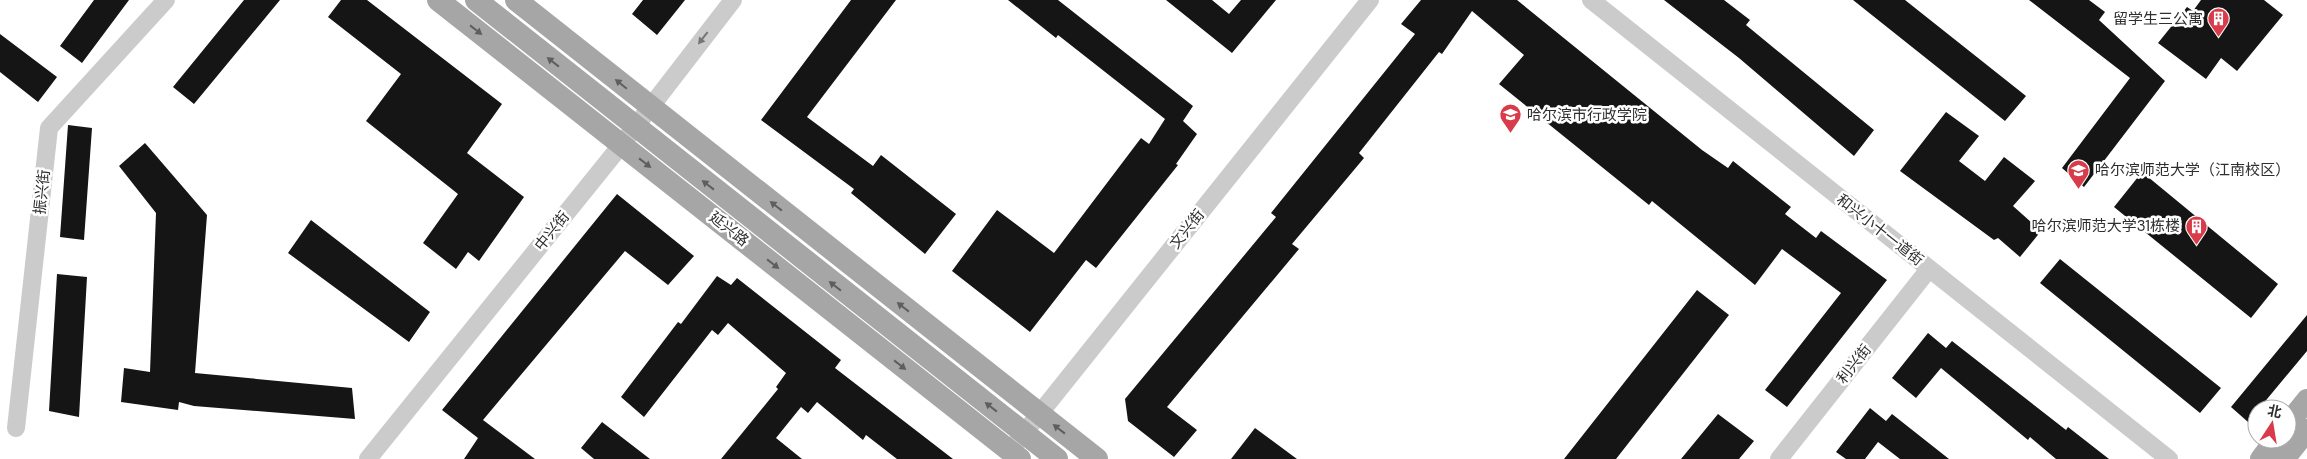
<svg xmlns="http://www.w3.org/2000/svg" width="2307" height="459" font-family="'DM Sans','Noto Sans SC',sans-serif">
<style>
.building{fill:#151515}
.lines{fill:none;stroke-linecap:round;stroke-linejoin:round}
.minor{stroke:#cbcbcb;stroke-width:18}
.major{stroke:#a6a6a6;stroke-width:22}
.oneway{fill:#5e5e5e}
.oneway2{fill:#757575}
.labels{text-anchor:middle;dominant-baseline:central;stroke-width:5;stroke-linejoin:round;paint-order:stroke}
.poi-label{font-size:15px;fill:#2e2e2e;stroke:#fff;text-anchor:end}
.street-label{font-size:15px;fill:#2e2e2e;stroke:#fff}
</style>
<rect width="100%" height="100%" fill="#fff"/>
<path class="building" d="M94,0h35l-47,63 -22,-17z
M244,0h36l-86,104 -21,-17z
M341,0h26l135,104 -35,49 57,44 -45,64 -11,-9 -12,17 -33,-26 35,-49 -92,-73 35,-47 -73,-57z
M643,0h42l-28,35 -25,-21z
M851,0h45l-89,117 66,49 8,-11 75,59 -31,40 -74,-61 3,-4 -93,-69z
M1008,0h50l135,106 -10,15 14,13 -21,30 2,1 -82,103 -10,-8 -56,72 -78,-61 45,-61 57,43 87,-115 8,6 16,-25 -107,-84 -2,3z
M1166,0h46l17,14 12,-14h35l-44,53z
M1421,0h96l185,150 26,18 5,-7 58,46 -6,7 31,24 5,-7 66,49 -100,127 -22,-17 76,-97 -59,-44 -27,36 -103,-84 -3,4 -150,-121 25,-29 -52,-44 -30,43 -3,-2 -80,101 5,5 -72,86 7,5 -132,158 30,23 -23,27 -46,-36 -3,-22 151,-182 -5,-4 144,-179 -14,-10z
M1664,0h60l26,20 -4,5 128,105 -20,26 -115,-98z
M1853,0h52l121,96 -21,25z
M2029,0h60l16,12 -6,8 66,61 -81,106 -22,-19 68,-90z
M2201,0h63l19,15 -46,56 -16,-13 -15,21 -48,-36 29,-36 6,4z
M0,34l57,43 -19,25 -38,-30z
M1946,112l33,24 -20,25 26,20 19,-24 31,24 -22,25 28,25 -21,26 -22,-19 -4,2 -94,-69z
M68,125l24,3 -8,112 -24,-3z
M145,143l62,72 -12,158 157,15 3,31 -161,-13 -15,-4 -1,8 -57,-8 3,-34 26,4 6,-159 -37,-47z
M2142,172l136,112 -27,34 -137,-111z
M617,194l77,62 -26,29 -43,-34 -142,169 52,39h-71l14,-21 -36,-28z
M311,220l119,92 -21,30 -121,-89z
M2060,259l161,129 -21,25 -160,-130z
M57,274l30,3 -8,140 -30,-6z
M717,276l14,9 6,-7 104,82 -6,8 118,91h-56l-31,-24 -3,5 -46,-38 -9,11 -7,-6 -25,31 26,21h-81l57,-70 -2,-2 10,-14 -58,-50 -10,12 -6,-5 -68,87 -23,-20 57,-75 3,2z
M1697,290l32,25 -113,144h-52z
M2307,315v36l-59,71 -17,-15z
M1928,333l18,15 6,-7 114,89 2,-3 41,32h-53l-26,-22 -2,3 -87,-72 -25,30 -24,-20z
M1870,408l16,13 6,-7 57,45h-49l-22,-17 -13,17h-19l-10,-7z
M1718,414l36,27 -15,18h-58z
M602,422l48,37h-56l-13,-11z
M1255,428l42,31h-66z"/>
<g class="lines">
<path class="minor" d="M1591,0l578,459
M16,428l33,-300 117,-128
M1017,442l353,-442
M368,459l254,-315 111,-144
M1779,459l150,-190"/>
<path class="major" d="M438,0l582,459
M476,0l581,459
M516,0l581,459
M2287,425l20,-25
M2261,459l15,-20
M2284,459l23,-29"/>
</g>
<defs><path id="oneway-solid" d="M-6-.8H1V-3.2L6.5 0L1 3.2V.8H-6Z" transform="scale(1.25)"/></defs>
<g class="oneway">
<use href="#oneway-solid" transform="translate(476 30) rotate(38)"/>
<use href="#oneway-solid" transform="translate(553 62) rotate(-142)"/>
<use href="#oneway-solid" transform="translate(621 84) rotate(-141)"/>
<use href="#oneway-solid" transform="translate(645 163) rotate(38)"/>
<use href="#oneway-solid" transform="translate(708 185) rotate(-142)"/>
<use href="#oneway-solid" transform="translate(776 206) rotate(-142)"/>
<use href="#oneway-solid" transform="translate(773 264) rotate(38)"/>
<use href="#oneway-solid" transform="translate(835 286) rotate(-142)"/>
<use href="#oneway-solid" transform="translate(903 307) rotate(-142)"/>
<use href="#oneway-solid" transform="translate(900 365) rotate(38)"/>
<use href="#oneway-solid" transform="translate(991 407) rotate(-142)"/>
<use href="#oneway-solid" transform="translate(1059 429) rotate(-142)"/>
</g>
<use class="oneway2" href="#oneway-solid" transform="translate(703 38) rotate(128)"/>
<defs>
<symbol id="building-pin" viewBox="-11 -11 22 30"><path d="M0 17L-7.5 6A9.5 9.5 0 1 1 7.5 6Z" fill="#d83c4a" stroke="#fff"/><path d="M-4-6H4V6H1V3H-1V6H-4ZM-2.5-4.3h1.7v1.8h-1.7ZM.8-4.3h1.7v1.8H.8ZM-2.5-1h1.7V.8h-1.7ZM.8-1h1.7V.8H.8Z" fill="#fff"/></symbol>
<symbol id="university-pin" viewBox="-11 -11 22 30"><path d="M0 17L-7.5 6A9.5 9.5 0 1 1 7.5 6Z" fill="#d83c4a" stroke="#fff"/><path d="M0-5L7-2L0 1L-7-2ZM-4 1L0 2.5L4 1V4Q0 6-4 4Z" fill="#fff"/></symbol>
</defs>
<g fill-rule="evenodd">
<use href="#building-pin" x="2206" y="6" width="25" height="34"/>
<use href="#university-pin" x="1498" y="102" width="25" height="34"/>
<use href="#university-pin" x="2066" y="158" width="25" height="34"/>
<use href="#building-pin" x="2184" y="214" width="25" height="34"/>
</g>
<g class="labels">
<g class="poi-label">
<text x="2203" y="19">留学生三公寓</text>
<text x="1527" y="115" text-anchor="start">哈尔滨市行政学院</text>
<text x="2095" y="170" text-anchor="start">哈尔滨师范大学（江南校区）</text>
<text x="2180" y="226">哈尔滨师范大学31栋楼</text>
</g>
<g class="street-label">
<text transform="translate(42 192) rotate(-84)">振兴街</text>
<text transform="translate(729 229) rotate(38)">延兴路</text>
<text transform="translate(1187 229) rotate(-51)">文兴街</text>
<text transform="translate(1880 230) rotate(38)">和兴小十一道街</text>
<text transform="translate(552 231) rotate(-51)">中兴街</text>
<text transform="translate(1854 364) rotate(-52)">利兴街</text>
</g>
</g>
<g transform="translate(2272 424) rotate(12)"><circle r="24" fill="#ffffff" stroke="#ababab"/>
<path d="M0-4L9 19L0 12L-9 19Z" fill="#d83c4a"/>
<text y="-8" font-size="14" font-weight="bold" text-anchor="middle" fill="#2e2e2e">北</text>
</g>
</svg>
